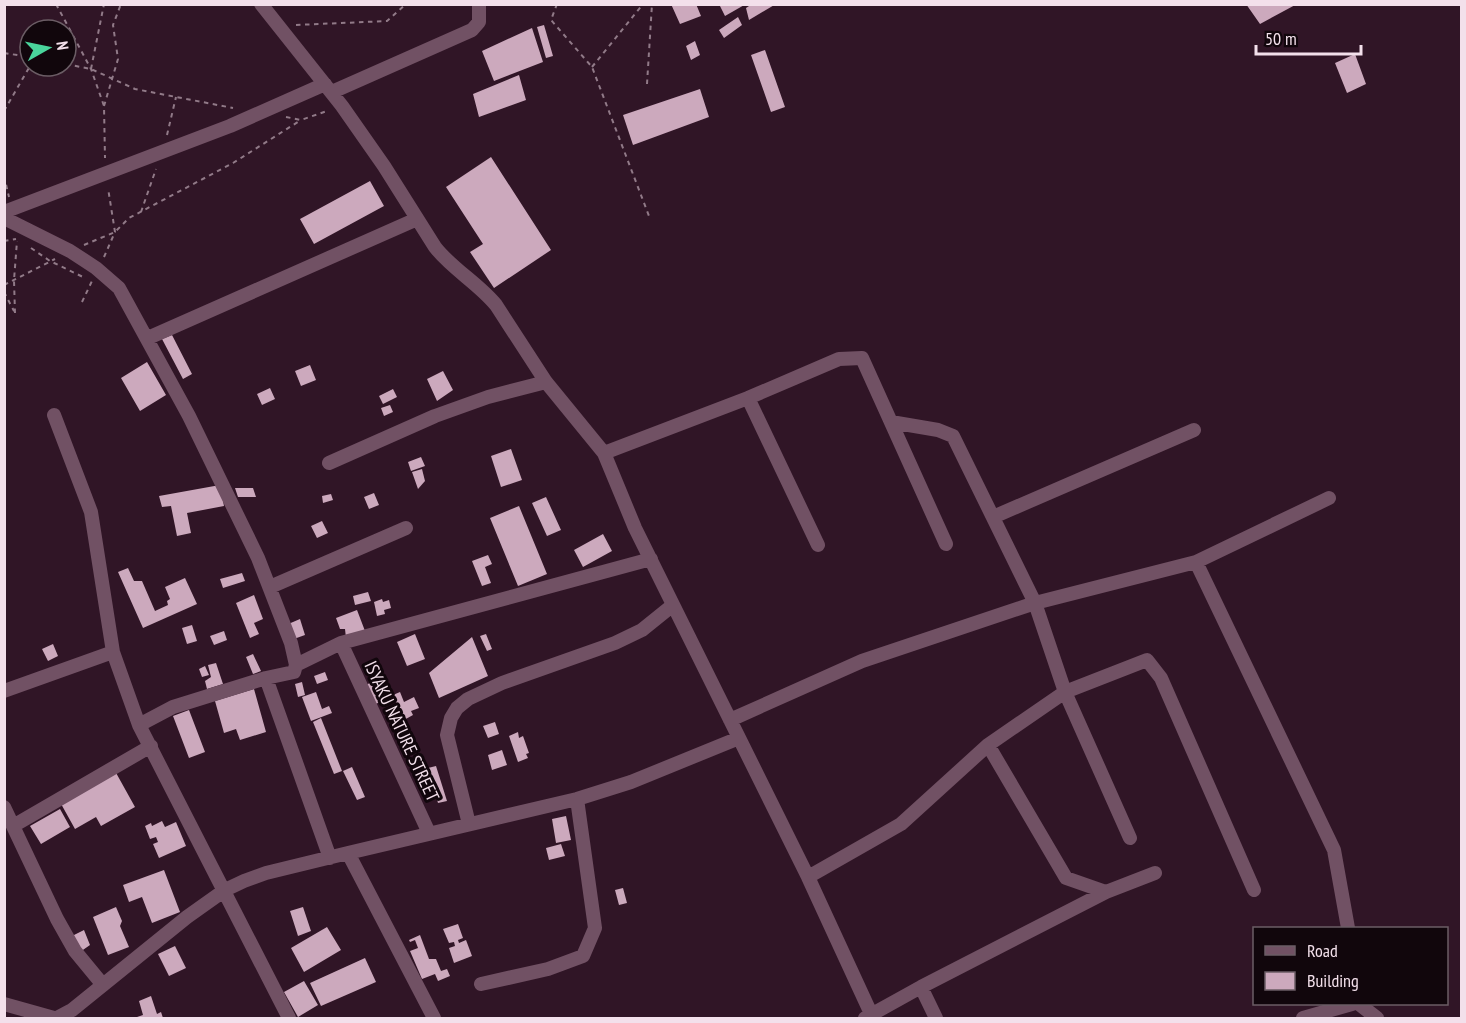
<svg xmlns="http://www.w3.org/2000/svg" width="1466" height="1023" font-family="'PT Sans Narrow',sans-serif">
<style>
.building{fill:#cca9bd}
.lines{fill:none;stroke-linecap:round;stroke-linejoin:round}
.path{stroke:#917a88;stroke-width:2;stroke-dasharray:4.5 4.5;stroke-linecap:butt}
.minor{stroke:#715164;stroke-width:14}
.labels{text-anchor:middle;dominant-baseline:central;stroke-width:6;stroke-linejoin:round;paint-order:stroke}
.street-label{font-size:18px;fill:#f3e0eb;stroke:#11060c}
</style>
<rect width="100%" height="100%" fill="#301526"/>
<path class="building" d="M671,4h25l5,12 -21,8z
M719,4h27l-21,12z
M752,4h24l-27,16 -3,-12z
M1246,4h51l-37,20z
M738,17l4,8 -18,13 -5,-8z
M544,25l9,31 -7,2 -9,-31z
M532,28l11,34 -49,19 -12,-30z
M695,41l5,14 -9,5 -5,-14z
M765,50l20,57 -14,5 -20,-57z
M1355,54l11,30 -19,9 -12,-30z
M519,75l7,25 -47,17 -6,-23z
M700,89l9,28 -76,28 -10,-30z
M491,157l60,93 -57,38 -24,-36 13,-8 -37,-57z
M370,181l14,25 -70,38 -14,-25z
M172,335l20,39 -9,5 -21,-40z
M147,362l19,33 -26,16 -19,-33z
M310,365l6,15 -15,6 -6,-15z
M443,371l10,19 -16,11 -10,-22z
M270,388l5,11 -13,6 -5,-11z
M393,389l4,8 -14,7 -4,-8z
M390,405l3,7 -9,4 -3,-8z
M511,449l11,31 -21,7 -10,-31z
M421,457l4,9 -14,5 -3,-9z
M422,469l3,12 -7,8 -6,-17z
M220,485l4,21 -37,7 4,20 -14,3 -6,-30 -9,1 -3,-11z
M235,488h18l3,9h-18z
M374,493l5,12 -10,4 -5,-12z
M331,494l2,6 -10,3 -1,-7z
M546,497l15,33 -14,6 -15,-33z
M519,506l28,68 -29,12 -28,-68z
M322,521l6,12 -11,5 -6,-12z
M603,534l9,17 -29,16 -9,-17z
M488,555l4,9 -7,3 6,16 -9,3 -10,-25z
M128,568l6,13h8l13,30 13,-6 -1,-4 3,-2 -5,-12 20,-9 12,26 -54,24 -25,-56z
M242,573l3,8 -22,7 -3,-9z
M368,592l3,9 -16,4 -2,-9z
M254,595l9,24 -9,4 5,11 -9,4 -14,-35z
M382,599l1,3 6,-2 2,8 -7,2 1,4 -8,2 -3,-14z
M357,610l8,21 -19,7 -1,-9h-5l-4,-11z
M300,619l5,16 -14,5 -5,-15z
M192,625l5,16 -10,3 -5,-16z
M224,631l3,9 -13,5 -4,-9z
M415,634l10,25 -18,7 -10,-24z
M486,634l6,15 -5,2 -7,-15z
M472,637l16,39 -49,22 -10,-25z
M53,644l5,12 -10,5 -6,-12z
M253,654l8,17 -8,3 -7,-17z
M216,663l7,21 -16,5 -2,-8 6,-4 -3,-12z
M205,666l4,9 -7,2 -3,-8z
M325,672l3,8 -11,4 -3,-8z
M302,682l3,13 -7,2 -3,-13z
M373,682l3,8 9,-4 5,12 -17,7 -8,-20z
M254,689l12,43 -26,8 -4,-11 -12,4 -9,-32z
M316,692l6,17 7,-3 3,7 -21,8 -9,-24z
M400,692l4,10 10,-5 5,11 -8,3 2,4 -9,5 -11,-25z
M189,710l16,42 -16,6 -16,-42z
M321,718l21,53 -8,3 -21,-52z
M495,722l4,12 -11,4 -5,-12z
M518,732l1,6 4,-2 6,17 -3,1 2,4 -10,4 -9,-26z
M502,750l5,15 -15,5 -4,-15z
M436,766l11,35 -9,2 -10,-35z
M352,767l13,30 -8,3 -14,-29z
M115,771l20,36 -34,19 -5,-9 -21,12 -15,-27z
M60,809l10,18 -29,17 -11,-18z
M566,816l5,24 -15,3 -4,-24z
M162,821l3,6 11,-5 10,24 -27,12 -6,-14 5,-2 -2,-5 -6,2 -5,-13 6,-3 1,3z
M561,844l4,12 -16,4 -3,-12z
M164,870l16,42 -28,11 -10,-26 -13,5 -6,-17z
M623,888l4,15 -8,2 -4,-15z
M116,907l6,14 -2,5 9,21 -21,8 -15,-38z
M303,907l8,24 -13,5 -8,-25z
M458,924l5,14 -5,2 1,3 7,-3 6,16 -18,7 -5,-15 6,-2 -1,-4 -5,1 -6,-14z
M327,927l14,23 -37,22 -13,-24z
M84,930l6,15 -10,7 -8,-16z
M420,935l9,24h7l5,12 6,-2 3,7 -12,5 -3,-7 -13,5 -12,-28 8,-3 -3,-8 -5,2 -1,-2z
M175,946l11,22 -17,8 -11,-22z
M365,958l11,24 -55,24 -11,-23z
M304,981l14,24 -20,12 -14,-25z
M151,996l6,18 4,-2 2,6h-29l9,-3 -4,-14z"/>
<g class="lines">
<path class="path" d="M56,4l35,65 13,37 1,52
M557,4l-6,16 41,47 57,149
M296,25l91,-4 19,-17
M4,53l26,4
M66,64l25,5 44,20 98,19
M592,67l51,-63
M91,69l13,-65
M647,84l5,-80
M104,106l14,-47 -5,-34 8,-21
M4,111l26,-45
M286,117l15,3 26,-9
M167,135l9,-38
M4,176l5,21
M141,212l15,-43
M4,241l12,-2
M84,245l31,-13 14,-14 104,-55 68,-43
M31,248l19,13 33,16
M104,257l11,-25 -7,-44
M4,285l51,-26
M4,292l10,19
M82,302l10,-21
M15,313l-1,-33 3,-39"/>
<path class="minor" d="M261,4l81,102 42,60 51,81c17,22 43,36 61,58l50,77 58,71 31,75 173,349 65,141
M332,92l140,-62 7,-8v-18
M4,212l226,-86 95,-42
M4,218l66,33 26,17 23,20 70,128 69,142 33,85 5,22 -2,7 -28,6 -93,29 -34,18
M148,338l269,-119
M748,398l70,147
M54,415l37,97 22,140 26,73 150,293
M891,422l47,8 15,6 82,167 30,89 65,146
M604,453l144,-55 91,-39 23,-1 84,186
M329,463l106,-47 53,-19 58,-15
M993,517l201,-87
M1196,562l138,288 14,78
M270,587l136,-59
M341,643l88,190
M296,665l45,-22 310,-84
M266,678l64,180
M4,691l109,-39
M730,720l132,-59 173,-58 161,-41 133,-64
M988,745l78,133 40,14 49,-19
M4,807l53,112 18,32 28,34
M469,824l-22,-89 4,-17 6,-10 11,-9 34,-16 113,-40 27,-13 31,-25
M13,826l138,-80
M348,853l86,165
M808,877l93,-53 87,-79 77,-53 82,-32 14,18 93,212
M481,984l67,-15 35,-13 12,-28 -18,-129
M921,987l15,31
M4,1004l50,14
M1359,1004l18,14
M57,1018l15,-8 115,-93 38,-27 19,-9 22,-8 82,-20 229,-54 54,-17 108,-44
M865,1018l56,-31 185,-95
M1303,1018l49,-14"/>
</g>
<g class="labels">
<g class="street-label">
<text transform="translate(402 731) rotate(65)">ISYAKU NATURE STREET</text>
</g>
</g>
<rect width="1466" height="1023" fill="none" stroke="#f3e0eb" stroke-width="12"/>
<rect x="1253" y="927" width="195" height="78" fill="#11060c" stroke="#6b5d65" stroke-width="1.5"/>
<rect x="1265" y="946" width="30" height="9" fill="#715164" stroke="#6b5d65" stroke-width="1.5"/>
<text x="1307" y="957" font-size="18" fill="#f3e0eb">Road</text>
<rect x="1265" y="972" width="30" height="18" fill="#cca9bd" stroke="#6b5d65" stroke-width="1.5"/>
<text x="1307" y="987" font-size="18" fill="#f3e0eb">Building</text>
<g transform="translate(48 48) rotate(81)"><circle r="28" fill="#11060c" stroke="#6b5d65" stroke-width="1.5"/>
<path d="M0-4.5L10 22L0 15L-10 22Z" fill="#4ad49c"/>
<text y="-9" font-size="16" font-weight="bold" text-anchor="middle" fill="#f3e0eb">N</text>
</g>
<path d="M1256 45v9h105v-9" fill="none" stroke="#f3e0eb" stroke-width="3"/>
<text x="1265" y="45" font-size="18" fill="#f3e0eb" stroke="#11060c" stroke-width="4.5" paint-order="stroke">50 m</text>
</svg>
